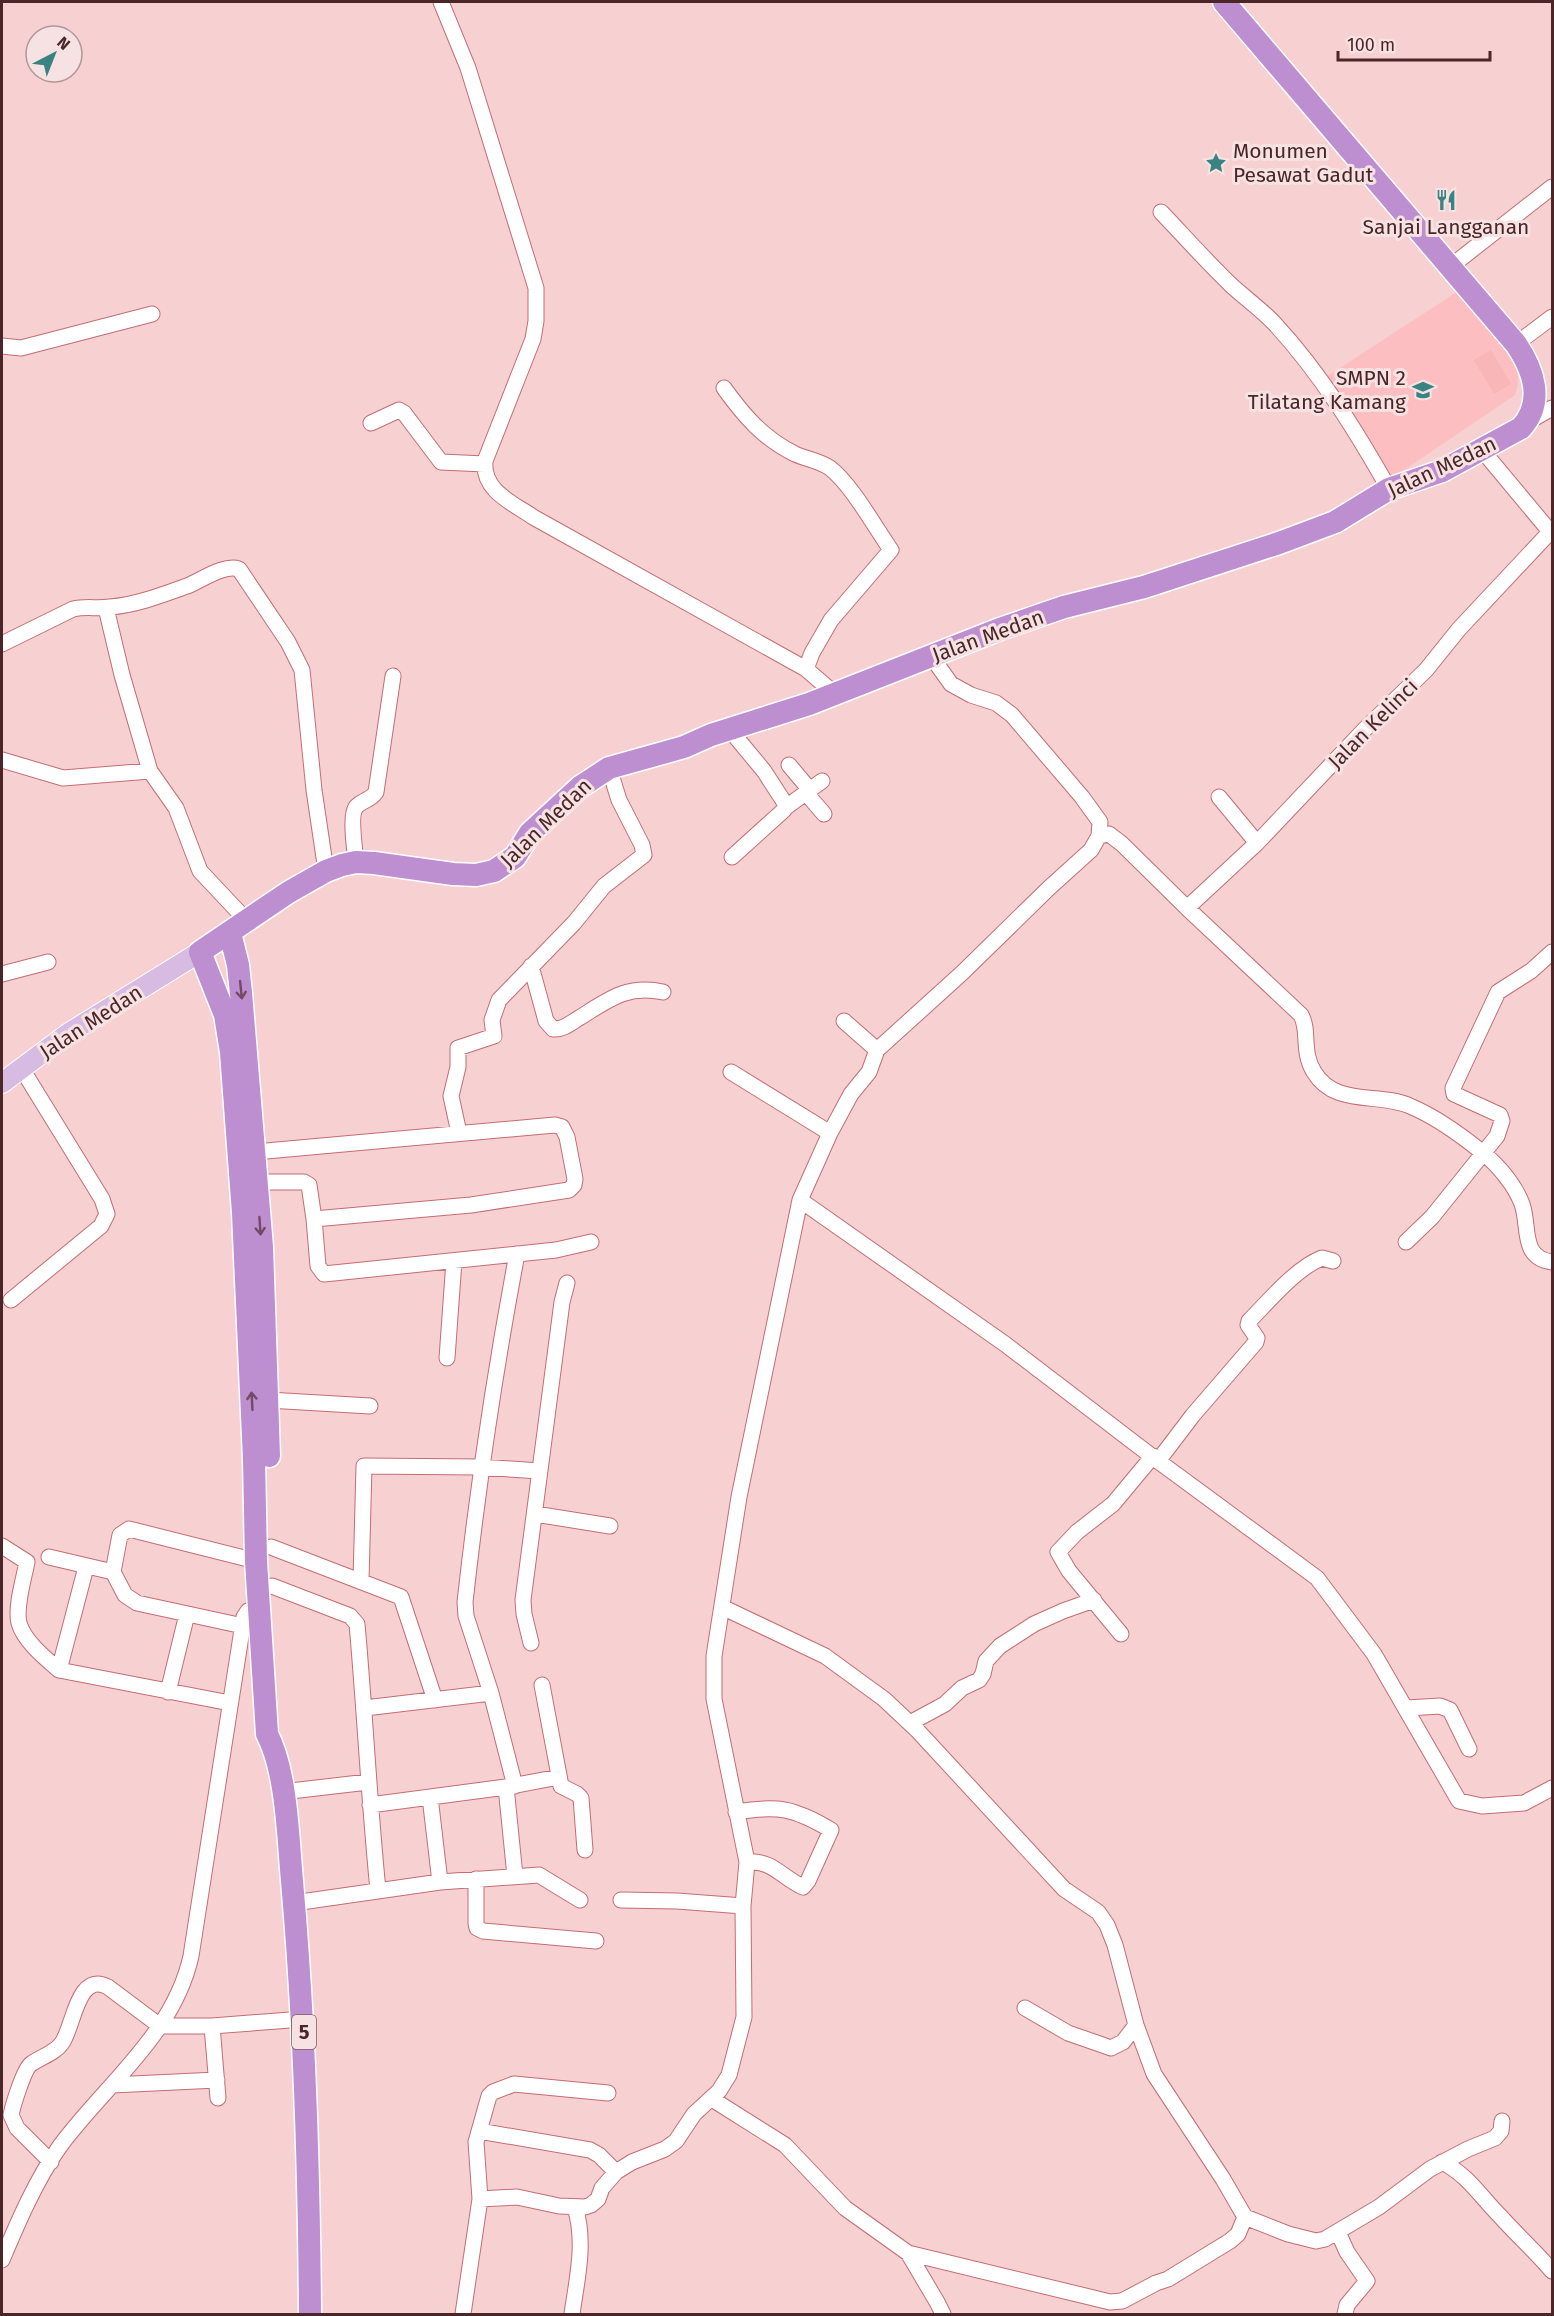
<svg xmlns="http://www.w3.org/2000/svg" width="1554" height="2316" font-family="'Fira Sans',sans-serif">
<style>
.built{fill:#fcbec0}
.green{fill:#f8b6b9}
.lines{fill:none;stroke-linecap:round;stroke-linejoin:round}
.minor-casing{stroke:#c36d74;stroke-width:17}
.major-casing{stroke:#fff;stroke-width:22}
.highway-casing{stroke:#fff;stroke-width:25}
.minor{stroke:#fff;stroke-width:15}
.major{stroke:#d7bbe3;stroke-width:20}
.highway{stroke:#bd8ed0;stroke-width:22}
.oneway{stroke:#734a63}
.labels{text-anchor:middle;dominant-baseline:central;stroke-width:6;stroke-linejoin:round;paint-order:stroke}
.shield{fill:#f6e2e3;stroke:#7e5e61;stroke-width:1.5}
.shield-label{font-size:20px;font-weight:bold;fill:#4b2629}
.poi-label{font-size:21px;fill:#4b2629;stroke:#f6e2e3;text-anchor:start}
.street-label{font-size:21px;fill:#4b2629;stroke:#f6e2e3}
</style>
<rect width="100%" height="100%" fill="#f7d0d1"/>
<path class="built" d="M1457,292l56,64 4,13 1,15 -3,11 -127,86 -65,-102z"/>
<path class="green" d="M1491,350l20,34 -17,10 -20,-34z"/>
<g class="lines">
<defs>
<path id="minor" d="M441,2l27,66 68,220v33l-3,18 -48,122c-3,30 28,42 48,56l273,152 29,25
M1161,212c23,24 46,50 70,73 14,13 31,25 44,39 46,50 81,107 114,165
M1450,267l102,-80
M1516,344l36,-27
M2,346l19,2 131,-34
M724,388c20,28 40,51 71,66 11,5 25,7 35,14 21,16 45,59 61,82l-60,70 -19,33 -6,16
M371,423l28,-13 5,3 37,49 44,2
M1524,424l28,-16
M1482,450l70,84
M106,608l16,67 28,96 26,37 24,63 47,50
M2,644l71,-35c13,-3 24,0 37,-2 26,-2 52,-12 77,-21 15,-6 37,-22 52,-17l49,73 14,28 12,120 12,81
M730,730l34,41 22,34 -2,5 -52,47
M2,760l61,18 87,-7
M789,765l21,25
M806,793l18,21
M1219,797l38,46
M785,808l37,-27
M1099,836l10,-2 13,10 65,64 114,107c9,16 0,36 13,57 21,35 64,20 96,34 26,11 51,29 73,47 15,12 32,32 39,51 8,22 -2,54 30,58
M356,862c-1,-11 -7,-49 1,-56 6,-6 14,-6 19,-14l17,-116
M1187,908l70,-65 108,-114 61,-59 33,-41 91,-97
M531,966l15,55 7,8c10,1 18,-6 26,-11 29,-18 48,-34 84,-26
M2,974l46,-12
M844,1021l33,29
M731,1072l99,61
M459,1133l-8,-37 7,-29v-19l36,-12 -2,-16 7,-20 75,-77 30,-37 40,-31 -2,-10 -23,-45 -10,-32
M255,1152l300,-27 7,2 5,10 8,42 -1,6 -5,5 -98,15 -157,14
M257,1182h47l5,3 5,34 4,47 6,8 232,-24 35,-8
M800,1200l205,144 153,117 159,117 57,76 85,147 23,5 42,-3 28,-15
M1406,1242l26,-25 65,-81 5,-15 -2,-6 -46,-21 -1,-6 45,-96 33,-21 21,-19
M11,1300l90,-74 6,-12 -5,-15 -80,-130
M447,1358l7,-97
M268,1400l102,6
M1158,1461l35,-46 63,-73 1,-4 -9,-13 1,-4c20,-20 47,-53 73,-63l11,3
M535,1514l75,12
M2,1546l25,16c-3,16 -12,45 -8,61 5,18 26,35 40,47l171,33
M271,1547l130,50 34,103
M49,1557l64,15
M361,1581l3,-115 116,1 60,4
M272,1586l78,30 7,8c8,89 12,177 21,266
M722,1607l103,49 59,43 33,31 147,159 34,23 9,13 8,20 21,80 18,49 69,105 22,38 43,17 28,7 9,-2 54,-32 51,-38 38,-20 27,-11 6,-7 1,-10
M243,1626l-106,-23 -12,-8 -12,-23 7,-37 9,-6 127,32
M1121,1634l-52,-63 -11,-19 19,-20 36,-28 40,-48
M531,1643l-7,-29 -1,-14 39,-298 5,-19
M59,1670l27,-103
M542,1685l19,101 16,8 4,4 4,52
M168,1692l19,-78
M365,1708l126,-15
M1407,1708l33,-2 10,4 19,39
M910,1723l35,-19 17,-16 17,-8 4,-6 3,-13 14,-15 34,-22 29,-13 31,-11
M515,1786l-24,-93 -25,-77 -1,-14c13,-117 30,-232 52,-348
M506,1787l9,89
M282,1792l86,-10
M430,1797l10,85
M370,1805l136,-18 53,-10
M736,1812c42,-7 58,-4 95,18l-23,51 -5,6c-19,-8 -32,-28 -56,-25
M476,1879v44l1,5 6,3 113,10
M621,1900l56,1 66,5
M294,1903l146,-21 99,-7 41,25
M1025,2008l43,25 43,15 12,-6 13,-17
M212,2026l6,72
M112,2085l105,-5
M712,2099l73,46 60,63 63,45 29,49 6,12
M479,2131l111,19 9,5 17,17
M51,2162l-34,-34 -6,-13c2,-10 13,-46 20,-51 11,-8 23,-10 31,-21 12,-17 15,-72 46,-56l52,39h52l91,-7
M1442,2162c26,13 38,34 58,54 17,19 36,36 52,55
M480,2199l37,-2 42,9 26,1 6,-2 7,-6 4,-11 14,-16 16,-10 33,-13 11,-8 18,-27 25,-23 10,-16 15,-58 -1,-111 4,-44 -33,-163v-43l25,-159 61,-297 30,-67 21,-39 18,-22 8,-22 85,-77 87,-85 42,-38 8,-14 1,-14 -18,-25 -70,-82 -16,-12 -25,-8 -20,-11 -20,-28
M1338,2232l9,20 20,29 -20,24 -2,9
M908,2253l202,49 12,-1 34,-18 12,-4 62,-38 8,-7 7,-17
M2,2260c16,-38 34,-80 58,-114 45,-61 114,-112 131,-190l53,-339 4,-6 11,-1
M463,2314l17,-115 -4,-57 13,-46 4,-4 21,-8 94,9
M572,2314c5,-36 14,-71 3,-107"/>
<path id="major" d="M2,1083l67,-50 131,-81"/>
<path id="highway" d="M230,933l8,32 3,28 21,254 7,209
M310,2314c-1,-144 -5,-288 -18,-433 -4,-43 -5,-109 -25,-147l-11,-173 -2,-102 -11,-246 -12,-161 -6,-37 -25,-63 89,-60 37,-21 16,-6 14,-3 18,1 79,11 23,1 18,-4 21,-14 15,-24 50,-46 29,-19 75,-21 27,-12 98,-31 191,-75 64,-22 80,-20 135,-44 56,-21 54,-33 53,-18 79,-43c24,-26 12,-59 -5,-84l-292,-342"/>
</defs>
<use href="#minor" class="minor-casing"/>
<use href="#major" class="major-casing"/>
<use href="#highway" class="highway-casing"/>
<use href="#minor" class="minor"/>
<use href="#major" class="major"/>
<use href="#highway" class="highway"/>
</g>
<defs><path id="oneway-shaft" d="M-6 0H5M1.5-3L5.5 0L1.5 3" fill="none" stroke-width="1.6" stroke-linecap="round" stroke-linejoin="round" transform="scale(1.5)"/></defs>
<g class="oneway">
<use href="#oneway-shaft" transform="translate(241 990) rotate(84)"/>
<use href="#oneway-shaft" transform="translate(260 1226) rotate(86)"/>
<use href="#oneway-shaft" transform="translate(252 1401) rotate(-93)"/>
</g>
<defs>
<symbol id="sight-bare" viewBox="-9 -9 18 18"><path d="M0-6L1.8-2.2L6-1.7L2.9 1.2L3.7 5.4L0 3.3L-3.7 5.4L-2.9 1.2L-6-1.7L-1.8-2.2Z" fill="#3a8383" stroke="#f6e2e3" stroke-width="2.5" paint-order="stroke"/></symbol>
<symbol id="restaurant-bare" viewBox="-9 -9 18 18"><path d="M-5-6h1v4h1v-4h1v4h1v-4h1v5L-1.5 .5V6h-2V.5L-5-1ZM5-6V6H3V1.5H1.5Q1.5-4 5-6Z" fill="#3a8383" stroke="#f6e2e3" stroke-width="2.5" paint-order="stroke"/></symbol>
<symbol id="school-bare" viewBox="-9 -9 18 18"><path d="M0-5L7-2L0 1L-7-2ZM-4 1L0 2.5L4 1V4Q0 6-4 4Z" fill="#3a8383" stroke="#f6e2e3" stroke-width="2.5" paint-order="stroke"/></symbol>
</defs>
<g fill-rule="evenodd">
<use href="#sight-bare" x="1201" y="148" width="30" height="30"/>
<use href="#restaurant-bare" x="1431" y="185" width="30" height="30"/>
<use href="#school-bare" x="1408" y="375" width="30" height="30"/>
</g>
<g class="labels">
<rect class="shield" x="292" y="2015" width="24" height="34" rx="4.5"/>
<g class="shield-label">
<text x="304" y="2032">5</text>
</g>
<g class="poi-label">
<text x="1233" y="151">Monumen<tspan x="1233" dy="24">Pesawat Gadut</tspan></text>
<text x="1446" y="227" text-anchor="middle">Sanjai Langganan</text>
<text x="1406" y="378" text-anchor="end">SMPN 2<tspan x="1406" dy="24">Tilatang Kamang</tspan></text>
</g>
<g class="street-label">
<text transform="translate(1442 467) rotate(-25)">Jalan Medan</text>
<text transform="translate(988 636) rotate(-20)">Jalan Medan</text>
<text transform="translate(1373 724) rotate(-45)">Jalan Kelinci</text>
<text transform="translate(546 823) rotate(-44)">Jalan Medan</text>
<text transform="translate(91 1022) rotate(-33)">Jalan Medan</text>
</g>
</g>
<rect width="1554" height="2316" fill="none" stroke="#4b2629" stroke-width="6"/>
<g transform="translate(54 54) rotate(42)"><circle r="28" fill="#f6e2e3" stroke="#b29799" stroke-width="1.5"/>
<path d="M0-4.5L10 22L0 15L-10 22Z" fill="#3a8383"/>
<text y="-9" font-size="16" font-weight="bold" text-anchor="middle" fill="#4b2629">N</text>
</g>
<path d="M1338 51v9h152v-9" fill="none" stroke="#4b2629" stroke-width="3"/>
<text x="1347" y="51" font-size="18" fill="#4b2629" stroke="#f6e2e3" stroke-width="4.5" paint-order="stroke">100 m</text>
</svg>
